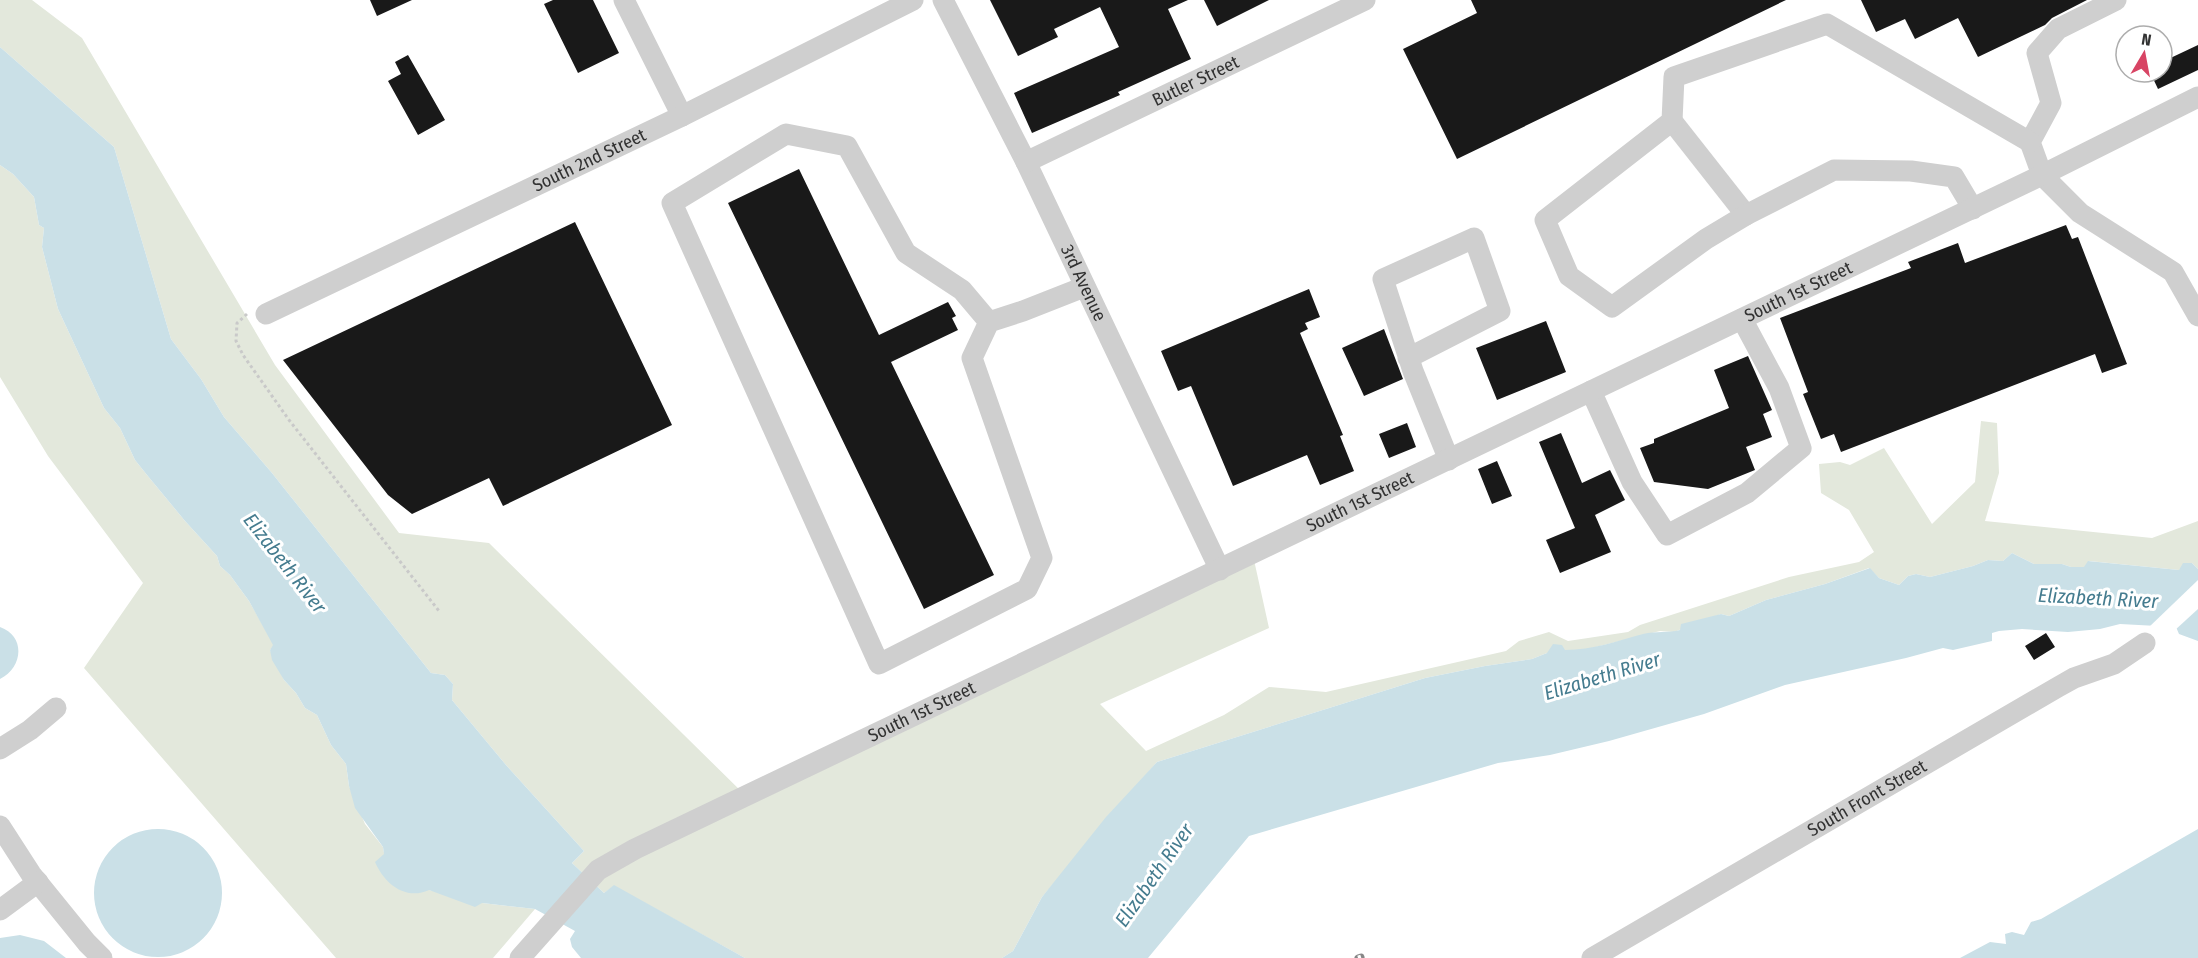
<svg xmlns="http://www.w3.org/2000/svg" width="2198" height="958" font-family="'Fira Sans Condensed',sans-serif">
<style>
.green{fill:#e3e8dc}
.water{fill:#cae0e7}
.pier{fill:#fff}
.building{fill:#191919}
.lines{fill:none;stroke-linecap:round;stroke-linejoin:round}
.path{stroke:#c9c9c9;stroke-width:3;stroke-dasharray:3 3;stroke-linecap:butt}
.minor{stroke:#cfcfcf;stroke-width:21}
.rail-casing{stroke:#878787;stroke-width:7}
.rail{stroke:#fff;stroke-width:4.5;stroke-dasharray:14;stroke-linecap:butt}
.labels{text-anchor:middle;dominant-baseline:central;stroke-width:6;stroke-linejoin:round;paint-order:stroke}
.street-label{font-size:18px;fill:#323232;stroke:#fff}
.water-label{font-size:20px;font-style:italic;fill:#457c8f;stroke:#fff}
</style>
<rect width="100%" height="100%" fill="#fff"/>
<path class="green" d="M0,0h32l50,38 193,327 124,168 90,10 258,254 507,-237 15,68 -169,76 46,47 78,-36 45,-28 57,5 180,-41 13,-10 30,-9 19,9 60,-9 12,-7 149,-48 70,-15 15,-10 -25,-42 -28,-17 -2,-29 21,-2 10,3 34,-17 48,76 43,-42 6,-61 16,2 2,50 -14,48 167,17 46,-17v48l-6,-6 -13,7 -90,-9 -4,6h-14l-9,-3h-28l-22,-11 -9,8 -15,-1 -15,6 -43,11 -14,-3 -8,2 -9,9 -20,-7 -10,-10 -44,16 -59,16 -37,16 -8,-2 -47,18 -14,-1 -76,19h-19l-18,3 -15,6 -47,7 -60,12 -268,84 -115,135 -29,54 -11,7h-257l-131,-72 -10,7 -32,-30 12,-12 -78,-86 -54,-65 1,-16 -8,-9 -14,-2 -159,-200 -48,-56 -23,-38 -30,-40 -57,-192 -114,-100z
M0,165l13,9 21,23 5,28 5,3 -2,19 16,62 46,99 16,20 15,32 12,15 38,46 32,35 3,10 10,9 19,26 25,44 -4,5 14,30 12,13 9,15 12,7 14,30 15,19 3,22 16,38 18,23 1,6 45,37 53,13 53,6 -42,49h-157l-252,-290 59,-85 -95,-127 -48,-79z"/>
<path class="water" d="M0,47l114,100 57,192 30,40 23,38 48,56 159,200 14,2 8,9 -1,16 54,65 78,86 -12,12 32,30 10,-8 131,73h-164l-9,-11 -2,-8 5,-8 -40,-22 -53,-6 -7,4 -46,-17c-24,11 -45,-7 -54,-28l9,-8 -1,-7 -28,-39 -6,-22 -3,-22 -15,-19 -14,-30 -12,-7 -9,-15 -12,-13 -12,-20 -2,-10 3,-5 -24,-44 -19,-26 -10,-9 -3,-10 -32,-35 -38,-46 -12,-15 -15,-32 -16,-20 -46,-99 -16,-62 2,-19 -5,-3 -5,-28 -21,-23 -13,-9z
M2012,553l22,11h28l9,3h13l4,-6 91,9 4,-7h9l6,6v72l-19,-7 -3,-7 -56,-3 -20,5 -32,3 -46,-3 -23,2 -7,2v8l-39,9 -10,-2 -37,10 -121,27 -81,29 -95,27 -59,14 -52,8 -249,73 -101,122h-146l11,-7 29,-54 64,-80 51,-55 268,-84 60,-12 47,-7 15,-6 6,-9 9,1 3,5c28,0 51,-9 78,-16 13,-3 25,-1 37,-4l1,-6 40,-10 8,2 37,-16 59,-16 45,-16 9,10 20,7 9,-9 8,-2 14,3 43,-11 15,-6 15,1z
M0,627c26,9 23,41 0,52z
M94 893a64 64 0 1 1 128 0a64 64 0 1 1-128 0Z
M2198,829v129h-238l30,-16 16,2 -1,-10 7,-2 12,3 7,-13 10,-3z
M20,935l24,6 22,17h-66v-20z"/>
<path class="pier" d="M2198,580v29l-24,22 -26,-3z"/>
<path class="building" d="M370,0h42l-35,16z
M553,0h40l26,53 -41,20 -34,-69z
M990,0h198l-20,9 23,50 -73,33 2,3 -88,38 -18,-40 105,-46 -19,-40 -46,22 4,8 -40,19z
M1204,0h65l-52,26z
M1471,0h315l-329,159 -54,-110 74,-36z
M1861,0h226l-35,18 -7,7 -67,32 -20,-39 -43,21 -10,-20 -29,13z
M2198,45v25l-40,19 -8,-17h12v-10z
M408,55l37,65 -27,15 -30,-54 13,-7 -6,-12z
M799,169l80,166 69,-33 8,14 -4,2 6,12 -67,32 103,213 -70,34 -196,-406z
M575,222l97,203 -169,81 -14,-28 -77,36 -24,-19 -105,-135z
M2066,225l6,14 6,-2 49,127 -25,9 -7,-19 -254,98 -7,-18 -13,5 -18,-45 5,-2 -28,-74 131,-50 -3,-6 50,-19 7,20z
M1309,289l11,28 -15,6 3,6 -8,4 43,102 -3,1 14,35 -34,14 -13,-30 -74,31 -42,-100 -13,5 -17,-40z
M1546,321l20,51 -69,28 -21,-52z
M1384,329l19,50 -39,17 -22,-48z
M1748,356l24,54 -9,4 9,23 -26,10 9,23 -47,19 -54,-7 -14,-34 14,-5v-4l75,-31 -15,-38z
M1407,423l9,24 -27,11 -10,-24z
M1561,433l21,50 28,-13 15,30 -30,15 16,37 -51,21 -14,-33 29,-12 -36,-86z
M1497,461l15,35 -20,8 -14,-35z
M2046,633l9,14 -21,13 -9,-14z"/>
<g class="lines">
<path class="path" d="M247,314l-10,9 -1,18 7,14 46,65 150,191"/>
<g class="minor">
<path d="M624,0l58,116"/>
<path id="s1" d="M943,0l83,162 194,408"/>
<path d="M2116,0l-58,29 -21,24 14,50 -21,39 12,33 38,38 93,59 25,44"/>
<path d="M1672,121l74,94"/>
<path id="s2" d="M1026,162l339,-162"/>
<path d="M1973,209l-19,-32 -43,-6 -77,-1 -88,45 -40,24 -94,68 -43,-31 -24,-56 127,-99 2,-44 153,-53 203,118"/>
<path id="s3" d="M266,314l416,-198 231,-116"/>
<path d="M989,322l-17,36 70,200 -15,31 -148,75 -207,-461 114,-69 61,12 59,107 56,37 27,32 34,-11 61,-24"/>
<path d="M1408,358l92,-47 -26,-73 -91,41 30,92 36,89"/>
<path d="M1591,391l41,91 35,53 80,-42 54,-45 -22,-60 -37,-69"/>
<path d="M0,749l30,-19 26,-22"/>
<path d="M0,826l31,48 56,69 15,15"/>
<path d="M0,910l38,-28"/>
<path id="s4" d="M520,958l78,-88 37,-21 1407,-674 156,-78"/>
<path id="s5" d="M1592,958l466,-271 16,-9 40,-14 31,-21"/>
</g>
<defs>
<path id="rail" d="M1358,958l3,-1"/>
</defs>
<use href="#rail" class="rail-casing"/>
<use href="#rail" class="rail"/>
</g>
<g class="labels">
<g class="street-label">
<text stroke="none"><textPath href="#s2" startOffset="188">Butler Street</textPath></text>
<text stroke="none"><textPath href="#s3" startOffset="358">South 2nd Street</textPath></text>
<text stroke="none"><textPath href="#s1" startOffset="316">3rd Avenue</textPath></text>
<text stroke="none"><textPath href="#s4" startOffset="1450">South 1st Street</textPath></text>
<text stroke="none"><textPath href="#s4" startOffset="964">South 1st Street</textPath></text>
<text stroke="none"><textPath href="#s4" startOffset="478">South 1st Street</textPath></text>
<text stroke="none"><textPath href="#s5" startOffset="318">South Front Street</textPath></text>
</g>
<g class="water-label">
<text transform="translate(285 563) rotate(52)">Elizabeth River</text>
<text transform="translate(2098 598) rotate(3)">Elizabeth River</text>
<text transform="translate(1602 676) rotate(-17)">Elizabeth River</text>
<text transform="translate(1154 875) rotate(-55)">Elizabeth River</text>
</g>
</g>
<g transform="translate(2144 54) rotate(10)"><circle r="28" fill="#ffffff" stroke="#adadad" stroke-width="1.5"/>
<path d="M0-4.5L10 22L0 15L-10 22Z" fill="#d84464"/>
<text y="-9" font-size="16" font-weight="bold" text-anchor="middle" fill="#323232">N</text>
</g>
</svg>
